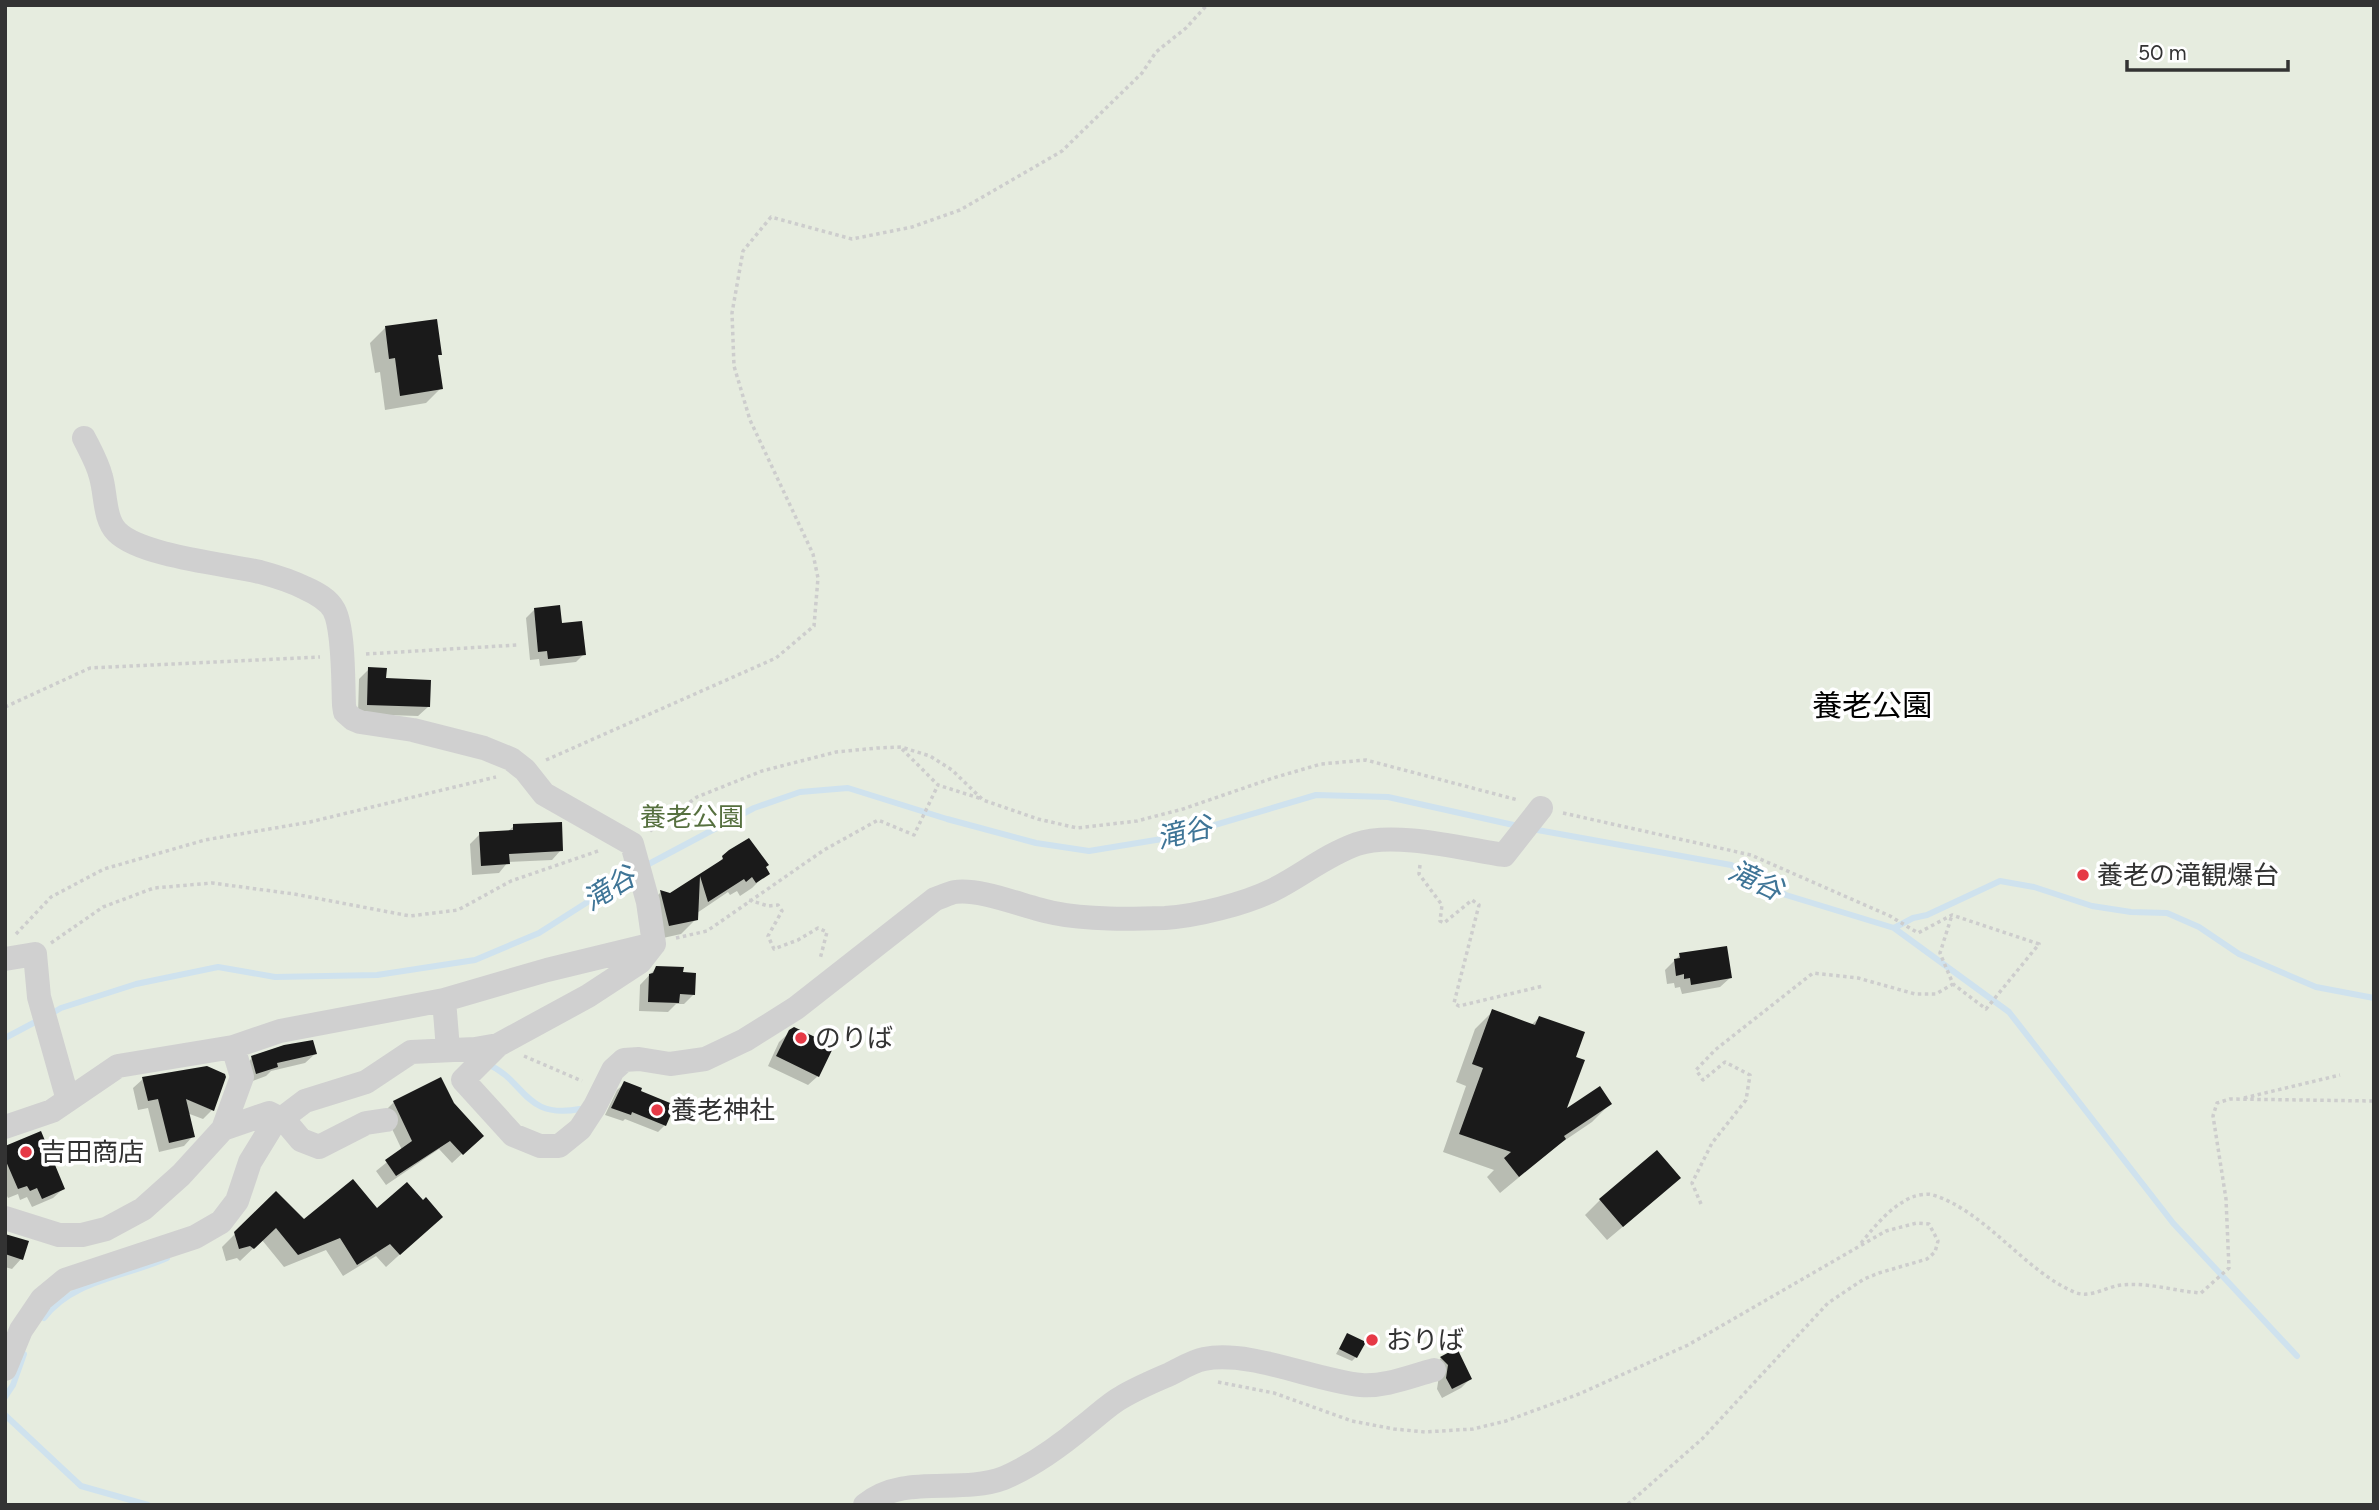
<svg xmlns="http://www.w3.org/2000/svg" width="2379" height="1510" font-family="Figtree,'Noto Sans JP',sans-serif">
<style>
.green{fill:#e6ecdf}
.shadow{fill:#0003}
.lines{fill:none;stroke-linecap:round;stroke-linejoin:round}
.stream{stroke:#cfe2ee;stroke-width:6}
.building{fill:#1a1a1a}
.path{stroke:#cdcdcd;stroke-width:3.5;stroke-dasharray:3.5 3.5;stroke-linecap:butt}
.minor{stroke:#d0d0d0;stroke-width:24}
.poi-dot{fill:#e63946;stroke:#fff;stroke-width:2.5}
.labels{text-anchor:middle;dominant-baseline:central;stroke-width:7;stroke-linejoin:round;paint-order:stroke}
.park-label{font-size:26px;fill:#56703f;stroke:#fff}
.poi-label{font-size:26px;fill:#333;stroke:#fff;text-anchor:start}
.water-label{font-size:28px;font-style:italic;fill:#3f7597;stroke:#fff}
.quarter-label{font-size:30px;fill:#000;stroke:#fff}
</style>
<rect width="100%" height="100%" fill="#fff"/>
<path class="green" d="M5,5h2369v1500h-2369z"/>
<path class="shadow" d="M385,328l55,26 -4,4 5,30 -15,15 -41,7 -5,-38 -5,1 -5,-30z
M534,610l27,15 23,29 -8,8 -36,4 -1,-7 -9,1 -4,-42z
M369,669l16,11 43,27 -10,9 -60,-2 1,-35z
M514,826l47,24 -9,10 -44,2 -9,11 -27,2 -2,-31 10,-10 27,-2z
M723,858l41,10 3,5 -15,15 -12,8 -3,-5 -7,4 -2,-3 -31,21 -1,6 -15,15 -27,6 -8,-33 15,-15 10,3 43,-28z
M1680,955l50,23 -10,9 -38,7 -2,-7 -5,1 -1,-5 -7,1 -2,-14z
M657,967l25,7 12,20 -10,10h-8l-8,8 -29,-1 1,-26z
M1493,1011l38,14 8,-7 35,40 -10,55 46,-9 -18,18 -34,23 -58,48 -13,-16 7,-7 -51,-18 23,-66 -10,-4 19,-53z
M790,1032l28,44 -10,9 -40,-19 11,-24z
M315,1054l-10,9 -34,8 -5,5 -19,7 -4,-15 9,-10z
M143,1079l69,31 -9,9 -16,-6 6,23 -9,10 -25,6 -11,-44 -10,2 -5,-22z
M625,1083l14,9 26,33 -7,7 -33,-13 -2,2 -18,-6 12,-25z
M394,1102l87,34 -29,27 -13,-14 -53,36 -10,-14 26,-21 -18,-38z
M5,1147l58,42 -10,9 -21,9 -5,-10 -7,3 -2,-6 -10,4 -3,-6z
M276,1193l28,28 73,-10 64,6 -55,50 -10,-11 -33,20 -17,-26 -42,17 -22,-27 -22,21 -3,-3 -11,3 -4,-14z
M1663,1193l-56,47 -22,-25 15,-15z
M5,1236l16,23 -9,10 -7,-2z
M1347,1335l9,22 -4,4 -16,-7z
M1457,1351l13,28 -9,9 -19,10 -5,-9 2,-13 -7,-8 9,-10z"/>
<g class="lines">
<path class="stream" d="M1532,829l199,36 55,30 108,33 19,-10 14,-3 73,-34 34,6 58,19 39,6 36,1 32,14 40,27 77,33 58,11
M645,866l109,-58 46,-16 48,-4 99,31 89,24 53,8 85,-14 142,-42 72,2 130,29
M1894,928l115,84 164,211 124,133
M49,1015l12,-7 75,-24 82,-17 57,10 102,-2 98,-15 64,-27 94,-60
M5,1038l34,-18
M487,1064c39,16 36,56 93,45
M44,1318c29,-38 81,-41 123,-60
M5,1397l8,-12 11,-31
M5,1415l76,71 67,19"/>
</g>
<path class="building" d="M437,319l5,36h-4l5,34 -43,7 -5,-38 -6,1 -4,-33z
M560,605l2,18 20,-2 4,34 -38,4 -1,-8 -9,1 -4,-44z
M368,667l19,1 -1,10 45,2 -1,27 -63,-2z
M562,822l1,29 -54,3 1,10 -29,2 -2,-34 34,-2v-6z
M749,838l20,27 -3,2 4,7 -14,9 -4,-6 -6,5 -2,-3 -36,23 -8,-26 -2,44 -29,6 -9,-36 10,3 53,-34 -1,-3 7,-6z
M1727,946l5,32 -41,7 -1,-7 -6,1v-5l-8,2 -2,-17 6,-1 -1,-5z
M656,966l28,1 -1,5 13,1 -1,22 -15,-1 -1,9 -31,-1 1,-28 4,-1z
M1492,1009l43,16 4,-9 46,16 -9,25 9,3 -18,48 33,-22 12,18 -48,32 2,3 -47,38 -15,-19 7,-6 -52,-18 24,-66 -11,-4z
M794,1027l40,19 -15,31 -43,-21 13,-26z
M313,1040l4,14 -40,9 1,4 -22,7 -5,-18 33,-11z
M207,1066l18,8 1,3 -12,34 -28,-12 9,38 -26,6 -11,-44 -10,2 -6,-24z
M441,1077l13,26 30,33 -21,19 -13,-14 -54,35 -11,-16 27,-19 -19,-40z
M624,1081l18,7 -1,3 34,14 -9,21 -34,-14 -1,3 -20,-7z
M41,1131l24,58 -23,10 -5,-11 -7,3 -3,-5 -9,3 -13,-30v-13z
M1657,1150l24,28 -58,49 -24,-28z
M353,1179l24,29 30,-26 16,18 3,-3 17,20 -43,38 -10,-11 -33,21 -17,-27 -42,17 -22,-27 -22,21 -4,-3 -11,3 -5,-17 42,-41 28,28z
M5,1234l24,7 -6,19 -18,-6z
M1347,1333l19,9 -9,16 -18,-9z
M1457,1348l15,31 -20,10 -6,-11 2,-13 -8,-8z"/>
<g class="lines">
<path class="path" d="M366,654l151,-9
M5,707l85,-39 230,-11
M902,749l36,36 44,14
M546,760l230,-102 38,-32 4,-48 -5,-24 -63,-134 -16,-54 -2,-53 11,-62 28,-34 81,22 60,-12 48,-17 102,-59 80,-78 14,-21 30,-24 21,-23
M1563,813l188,42 139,61 28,17 34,-18 87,29 -53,65 -33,-25 -13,-31 12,-38
M650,831l47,-34 65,-26 74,-19 41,-4 24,-1 29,9 22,14 31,30 55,19 39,9 60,-7 46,-12 90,-31 48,-14 45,-4 152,40
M1420,865l-1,9 23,31 -2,16 4,2 28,-23 7,5 -25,98 5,3 84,-20
M749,900l19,6 10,-1 4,6 -14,25 6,13 24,-9 20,-12 9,4 -7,27
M16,934l35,-37 53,-28 101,-29 105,-18 186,-45
M676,938l31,-7 117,-81 54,-30 36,15 24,-50
M51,943l52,-36 51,-19 58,-5 82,11 116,22 48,-6 53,-29 87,-30
M524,1056l58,25
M2244,1098l96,-23
M1701,1204l-9,-21 20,-40 34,-43 4,-25 -25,-13 -22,18 -7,-10 19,-20 98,-77 45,5 57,16h21l17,-10
M1861,1243c15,-18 29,-36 51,-46 6,-2 15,-4 21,-2 52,16 92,76 141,97 16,7 31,-5 47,-7 27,-3 53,6 80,8l28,-25 -3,-69 -13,-83 4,-13 13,-4 144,2
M1218,1382l56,11 78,28 42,8 31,3 48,-3 33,-8 73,-27 109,-49 198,-114 31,-8 12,1 9,17 -3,11 -8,7 -48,14 -15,6 -36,24 -126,136 -75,66"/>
<path class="minor" d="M5,959l30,-5 4,43 29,103
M444,1000l4,49
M498,1045l-35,35 50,55 27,11h19l21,-17 15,-23 18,-36 11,-10 15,-1 31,5 35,-5 40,-19 51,-32 139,-109c7,-2 14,-6 20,-7 26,-4 72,16 99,21 33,7 77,6 111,5 32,-2 79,-14 108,-28 28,-14 53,-35 84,-46 37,-13 107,5 147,11l37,-47
M5,1127l47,-16 66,-45 115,-19 47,-16 164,-31 103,-30 107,-26
M223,1129l19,-52 -9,-30
M5,1218l54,17h23l24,-6 37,-20 38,-34 42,-46 46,-16 16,8 16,19 18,7 47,-24 20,-3
M5,1369l16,-39 21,-31 23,-19 130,-43 26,-15 16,-21 13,-39 22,-36 33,-25 61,-19 45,-30 64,-3 23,-4 90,-49 52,-34 14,-18 -6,-42 -16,-58 -88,-50 -19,-24 -14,-11 -27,-11 -71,-18 -53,-8 -7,-3 -8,-7 -1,-7c-1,-23 0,-76 -10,-95 -6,-11 -18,-17 -29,-22 -14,-7 -30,-12 -45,-16 -35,-8 -119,-16 -143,-40 -13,-13 -11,-38 -16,-55 -3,-13 -11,-27 -17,-39
M865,1505c39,-32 94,-10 139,-27 28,-12 56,-32 80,-52 12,-9 25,-22 38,-29 15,-9 32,-16 48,-23 10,-5 23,-13 34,-15 46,-9 109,21 157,26 24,2 50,-9 73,-15"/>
</g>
<g class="poi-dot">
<circle cx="2083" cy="875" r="7"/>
<circle cx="801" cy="1038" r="7"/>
<circle cx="657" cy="1110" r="7"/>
<circle cx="26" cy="1152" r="7"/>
<circle cx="1372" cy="1340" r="7"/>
</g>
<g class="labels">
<g class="park-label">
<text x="692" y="817">養老公園</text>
</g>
<g class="poi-label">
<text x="2097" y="875">養老の滝観爆台</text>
<text x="815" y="1038">のりば</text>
<text x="671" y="1110">養老神社</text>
<text x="40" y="1152">吉田商店</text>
<text x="1386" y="1340">おりば</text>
</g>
<g class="water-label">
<text transform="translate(1184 832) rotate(-14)">滝谷</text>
<text transform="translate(1756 880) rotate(25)">滝谷</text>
<text transform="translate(609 888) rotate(-32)">滝谷</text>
</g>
<g class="quarter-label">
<text x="1872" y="705">養老公園</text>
</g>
</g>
<rect width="2379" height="1510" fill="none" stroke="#333333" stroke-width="14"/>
<path d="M2127 60v10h161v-10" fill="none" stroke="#333333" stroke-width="3.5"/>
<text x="2138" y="60" font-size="21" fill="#333333" stroke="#ffffff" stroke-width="5" paint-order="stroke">50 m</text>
</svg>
